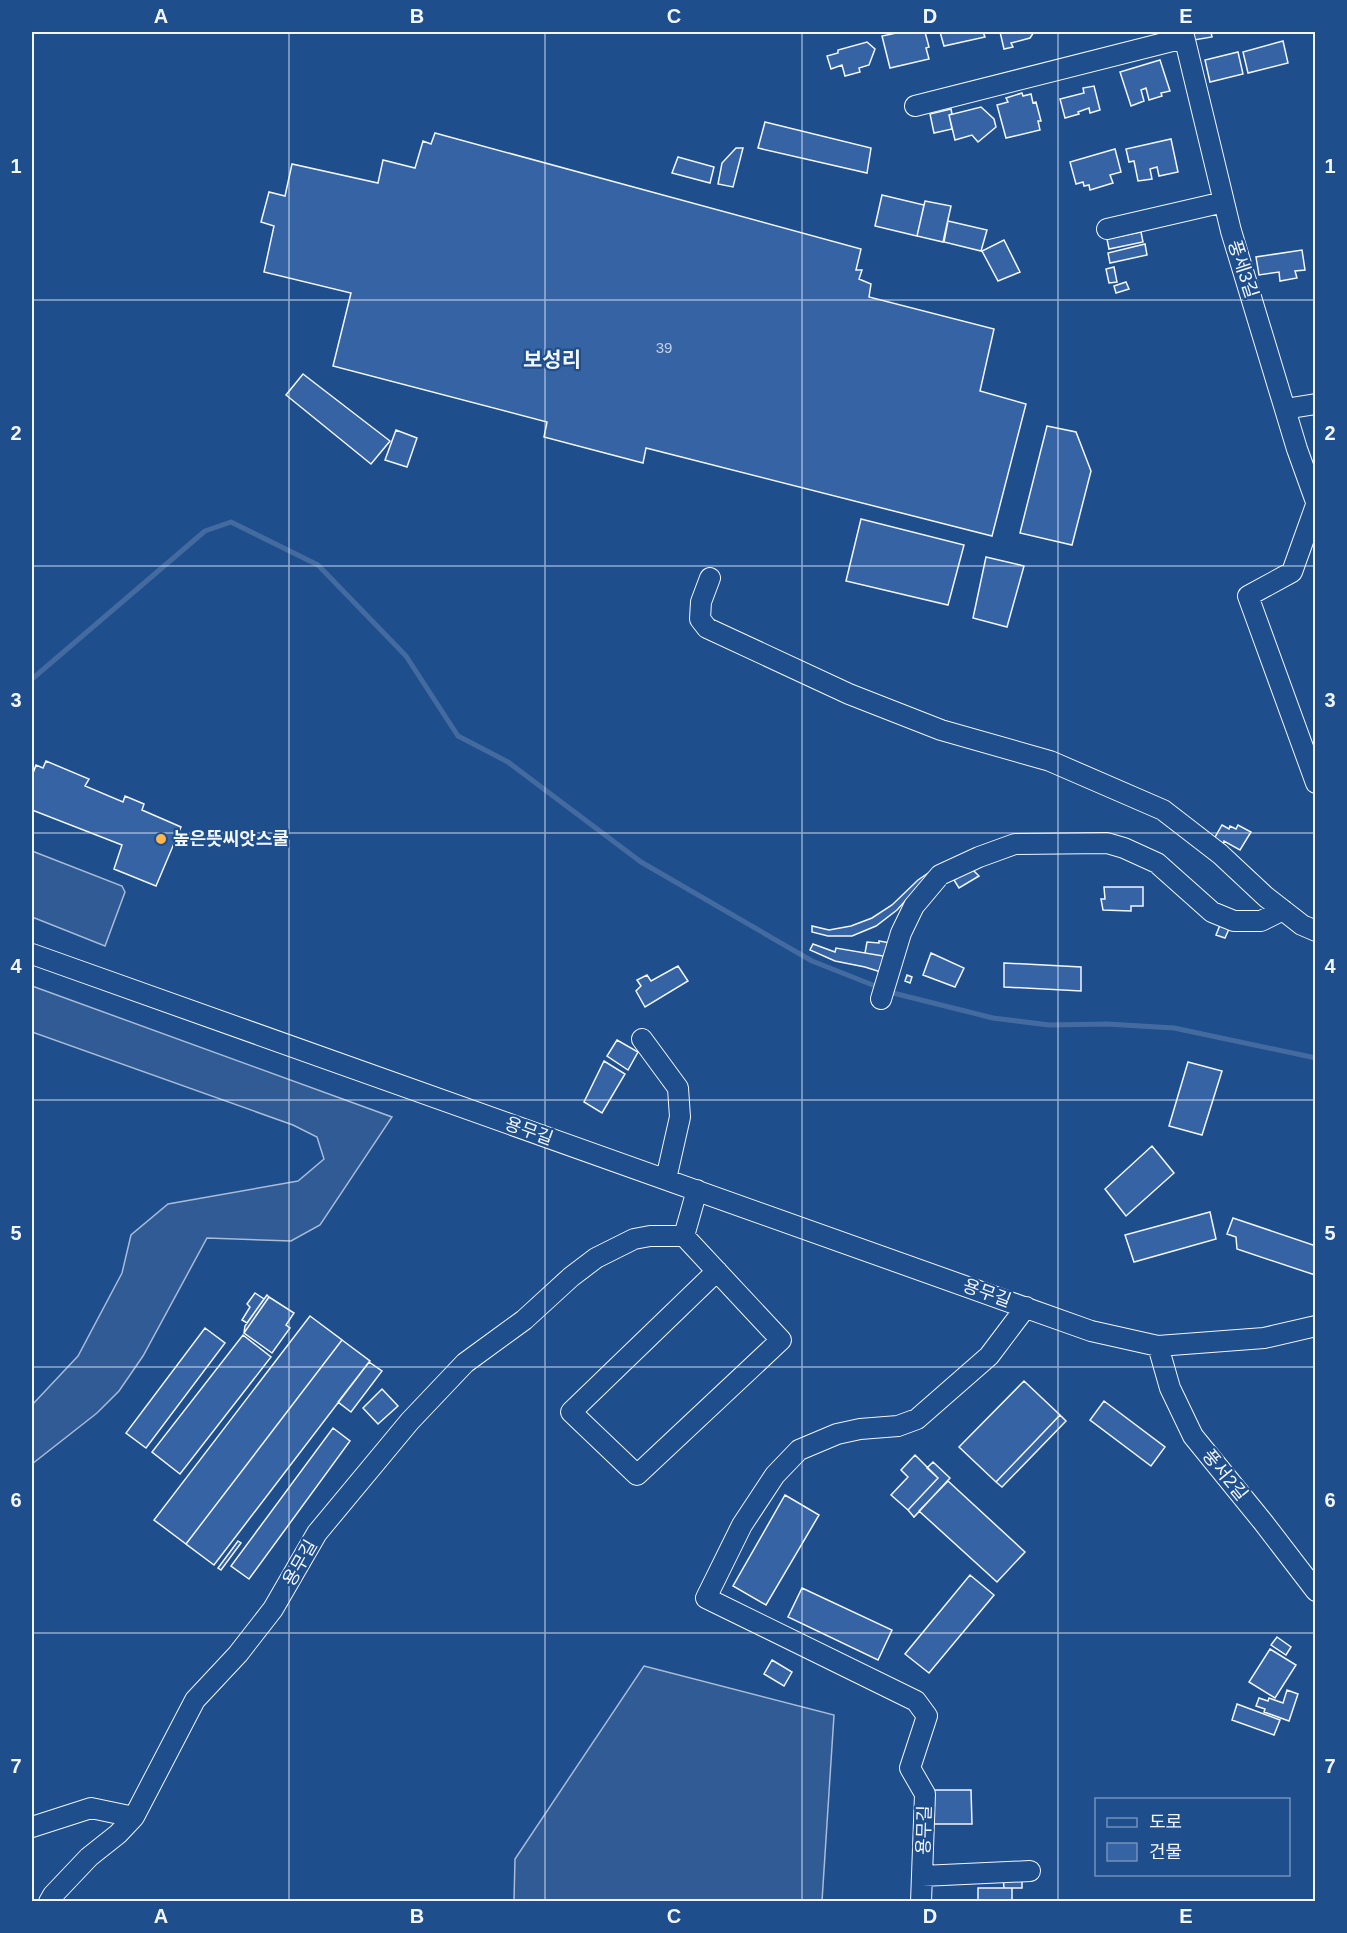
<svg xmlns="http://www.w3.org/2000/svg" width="1347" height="1933" font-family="Helvetica,'Noto Sans KR',sans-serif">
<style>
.built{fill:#305b95;stroke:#a8bbd7;stroke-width:1.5}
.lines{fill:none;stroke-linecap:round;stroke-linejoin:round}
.stream{stroke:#446ba0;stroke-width:5}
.building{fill:#3563a3;stroke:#f2f6ff;stroke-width:1.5}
.minor-casing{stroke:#f2f6ff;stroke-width:22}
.minor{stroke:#1f4e8c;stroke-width:20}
.grid{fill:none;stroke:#f2f6ff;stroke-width:1.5;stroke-opacity:0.55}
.poi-dot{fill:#ffb74d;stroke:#1f4e8c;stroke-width:2}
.labels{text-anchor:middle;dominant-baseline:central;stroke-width:4.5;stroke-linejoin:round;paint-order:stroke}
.number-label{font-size:15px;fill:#c3d1e8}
.street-label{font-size:18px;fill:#f2f6ff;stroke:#1f4e8c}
.poi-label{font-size:18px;font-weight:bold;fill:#f2f6ff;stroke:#1f4e8c;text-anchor:start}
.quarter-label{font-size:21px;font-weight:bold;fill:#f2f6ff;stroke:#1f4e8c}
.neatline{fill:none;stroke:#f2f6ff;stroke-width:2}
.grid-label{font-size:20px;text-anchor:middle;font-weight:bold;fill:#f2f6ff}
</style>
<rect width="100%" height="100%" fill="#1f4e8c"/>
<path class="built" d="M32,851l90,35 3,6 -20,54 -73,-29z
M32,986l360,131 -72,108 -29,16 -84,-3 -64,118 -24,35 -22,22 -65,51v-59l46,-49 44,-83 9,-38 37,-31 130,-23 26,-22 -7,-22 -24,-12 -261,-93z
M644,1666l190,49 -12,186h-308l1,-42z"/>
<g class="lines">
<path class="stream" d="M32,679l173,-148 26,-9 87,43 88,91 52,80 50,26 133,100 171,99 81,32 100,25 56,7 58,-1 67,4 142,30"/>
</g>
<path class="building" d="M901,32h24l4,15 -3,1 3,11 -39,9 -8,-32z
M940,32h43l2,5 -41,9z
M1000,32h34l-4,6 -19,5 2,4 -9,2z
M1193,32h18l1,5 -18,3z
M1283,41l5,22 -40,10 -5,-21z
M867,42l8,7 -6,16 -10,3 1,4 -15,4 -3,-11 -11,4 -4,-13 11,-3v-3z
M1238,52l5,22 -33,8 -5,-22z
M1160,60l10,31 -9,2 1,3 -13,4 -3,-12 -5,2 3,11 -13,5 -11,-34z
M1094,86l6,24 -10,3 -1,-5 -11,4 1,2 -14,4 -5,-19 24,-6 -1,-5z
M1022,93l1,3 8,-2 2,9 3,-1 5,19h-3l2,9 -34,8 -9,-33 11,-3 -2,-4z
M981,107l13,12 2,8 -18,15 -6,-7 -17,5 -6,-25z
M951,109l1,5 -3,1 3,14 -18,4 -4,-19z
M765,122l106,26 -4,25 -109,-25z
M435,133l426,116 -5,21h6l-3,9 12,5 -2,13 125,32 -14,62 46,13 -34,132 -346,-88 -3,15 -99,-26 3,-15 -214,-56 18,-73 -87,-21 10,-46 -13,-4 8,-30 16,4 7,-32 86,19 5,-23 32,8 8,-27 8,3z
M1171,139l7,33 -19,4 -2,-9 -7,2 2,10 -14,2 -4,-20 -5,1 -3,-13z
M736,148h7l-10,39 -15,-3 4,-21z
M1115,149l6,23 -11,3 3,8 -23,7 -1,-5 -5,1 -1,-4 -7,2 -6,-22z
M678,157l36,10 -4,16 -38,-10z
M882,195l42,10 -7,31 -42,-10z
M925,201l26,5 -8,36 -26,-6z
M948,221l39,9 -6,21 -37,-9z
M1141,232l2,10 -34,7 -2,-10z
M1004,240l16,32 -22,9 -16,-30z
M1145,244l2,11 -37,8 -2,-10z
M1302,250l3,20 -10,1 2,7 -17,3 -1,-9 -20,3 -3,-18z
M1114,267l3,15 -8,1 -3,-14z
M1126,282l3,7 -13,4 -2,-7z
M303,374l87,67 -19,23 -85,-69z
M1047,426l29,6 15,39 -19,74 -52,-12z
M396,430l21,8 -10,29 -22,-7z
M861,519l103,26 -16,60 -102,-24z
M986,557l38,9 -17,61 -34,-9z
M46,761l43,18 -4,7 38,16 2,-6 19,8 -2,6 39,17 -25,59 -42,-17 8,-24 -90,-35v-34l4,-11 7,3z
M1222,825l7,4 1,-3 6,3 2,-4 13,7 -11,18 -16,-9 -1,3 -9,-5z
M934,869l-37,41 -21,16 -24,10h-24l-16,-4v-6l17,4 22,-4 21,-8 20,-13 26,-25z
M972,869l7,7 -20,12 -5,-8z
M1104,887h39v19h-12v5l-28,-1 -2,-11h4z
M1220,925l9,4 -4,9 -9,-3z
M879,941l12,2 -2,14 -24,-4 2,-11 12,1z
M813,944l22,8 1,-4 53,9 -5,16 -19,-6 -30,-6 -25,-11z
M931,953l33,15 -9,19 -32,-12z
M1004,963l77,4v24l-77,-4z
M678,966l10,15 -43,26 -9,-16 5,-5 -4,-6 10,-5 4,6z
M907,975l5,2 -2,6 -5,-2z
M617,1040l21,12 -10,18 -21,-14z
M604,1061l21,13 -23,39 -18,-11z
M1188,1062l34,9 -20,64 -33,-9z
M1152,1146l22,27 -48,43 -21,-27z
M1210,1212l6,27 -82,23 -9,-27z
M1233,1218l83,28 -1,29 -78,-26 -1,-12 -9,-3z
M255,1293l9,6 -17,24 -5,-3 8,-13 -3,-3z
M267,1295l2,2 -25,36 1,-7z
M269,1297l25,16 -8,12 4,3 -18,25 -28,-20z
M310,1316l32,24 -156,204 -32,-24z
M205,1328l20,15 -79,105 -20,-15z
M243,1335l28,22 -91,117 -28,-22z
M342,1340l28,21 -156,204 -28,-21z
M369,1362l13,9 -31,41 -13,-10z
M1024,1381l36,34 -64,67 -37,-35z
M382,1389l16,17 -20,18 -15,-16z
M1104,1401l61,46 -14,19 -61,-46z
M1060,1415l6,6 -64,66 -6,-5z
M333,1428l17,13 -101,138 -18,-13z
M915,1455l23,23 -30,32 -17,-15 17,-18 -7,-7z
M933,1462l17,16 -36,39 -6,-7 30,-32 -11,-10z
M948,1481l77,71 -28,30 -78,-71z
M785,1495l34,20 -53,90 -33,-19z
M238,1541l3,2 -20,27 -3,-2z
M970,1575l24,20 -65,78 -24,-19z
M802,1588l90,42 -14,30 -90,-43z
M1277,1637l14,10 -5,8 -15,-10z
M1270,1649l26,16 -21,33 -26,-16z
M772,1660l20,12 -8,14 -20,-12z
M1287,1690l11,4 -9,27 -25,-9 1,-3 -9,-3 3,-8 9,3 1,-3 14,5z
M1237,1704l43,16 -6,15 -42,-15z
M929,1790h42l1,34h-38v-12z
M1022,1876v12h-18l-1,-11z
M978,1888h34v14h-34z"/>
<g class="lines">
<defs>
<path id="minor" d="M1183,32l48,199 66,218 19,53
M915,106l269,-68
M1107,229l117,-27
M1285,409l31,-5
M1316,505l-24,67 -44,24 68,187
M710,578l-9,24 -1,17 7,9 142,66 92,36 109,31 113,49 57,44 46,43 36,28 14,6
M32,954l1059,377 67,15 106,-8 52,-12
M881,999l20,-66 13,-27 26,-31 39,-18 36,-13 92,-1 17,5 33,15 55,49 22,9h27l22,-11
M642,1039l36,49 2,29 -14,62
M697,1190l-13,46 97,104 -144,135 -66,-63 146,-141
M1158,1346l12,42 23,48 70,86 53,69
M32,1827l59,-19 43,9 61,-117 43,-46 35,-45 44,-76 93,-112 55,-58 59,-43 47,-43 25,-19 38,-19 16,-3h34
M922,1876l108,-5
M49,1902l4,-7 36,-38 29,-23 16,-17
M921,1902l4,-108 -15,-26 17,-52 -11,-15 -210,-103 36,-73 33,-50 24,-25 38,-16 23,-5 38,-3 19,-7 72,-63 37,-49"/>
</defs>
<use href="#minor" class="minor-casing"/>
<use href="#minor" class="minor"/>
</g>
<path class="grid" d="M289,32v1870M545,32v1870M802,32v1870M1058,32v1870M32,300h1284M32,566h1284M32,833h1284M32,1100h1284M32,1367h1284M32,1633h1284"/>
<circle class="poi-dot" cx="161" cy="839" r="6"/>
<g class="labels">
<g class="number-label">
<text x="664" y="347">39</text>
</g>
<g class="street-label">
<text transform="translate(1243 269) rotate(72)">풍세3길</text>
<text transform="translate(529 1131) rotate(20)">용무길</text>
<text transform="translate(987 1293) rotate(20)">용무길</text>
<text transform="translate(1225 1475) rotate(51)">풍서2길</text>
<text transform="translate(300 1563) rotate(-60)">용무길</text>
<text transform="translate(924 1830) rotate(-88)">용무길</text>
</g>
<g class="poi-label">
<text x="173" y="839">높은뜻씨앗스쿨</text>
</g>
<g class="quarter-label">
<text x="552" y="359">보성리</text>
</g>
</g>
<rect width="1347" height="1933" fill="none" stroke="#1f4e8c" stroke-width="66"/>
<rect x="1095" y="1798" width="195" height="78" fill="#1f4e8c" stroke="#7391ba" stroke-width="1.5"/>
<rect x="1107" y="1818" width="30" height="9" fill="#1f4e8c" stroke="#7391ba" stroke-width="1.5"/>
<text x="1149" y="1828" font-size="18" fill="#f2f6ff">도로</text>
<rect x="1107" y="1843" width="30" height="18" fill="#3563a3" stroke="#7391ba" stroke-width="1.5"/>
<text x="1149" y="1858" font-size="18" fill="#f2f6ff">건물</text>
<rect x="33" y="33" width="1281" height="1867" class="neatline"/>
<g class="grid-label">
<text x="161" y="23">A</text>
<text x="417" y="23">B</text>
<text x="674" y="23">C</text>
<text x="930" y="23">D</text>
<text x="1186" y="23">E</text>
<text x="16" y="173">1</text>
<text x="1330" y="173">1</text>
<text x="16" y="440">2</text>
<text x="1330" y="440">2</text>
<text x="16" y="707">3</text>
<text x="1330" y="707">3</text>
<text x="16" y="973">4</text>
<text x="1330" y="973">4</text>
<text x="16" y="1240">5</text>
<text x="1330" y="1240">5</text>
<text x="16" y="1507">6</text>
<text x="1330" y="1507">6</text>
<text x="16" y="1773">7</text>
<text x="1330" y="1773">7</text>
<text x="161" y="1923">A</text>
<text x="417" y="1923">B</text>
<text x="674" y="1923">C</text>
<text x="930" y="1923">D</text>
<text x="1186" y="1923">E</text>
</g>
</svg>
